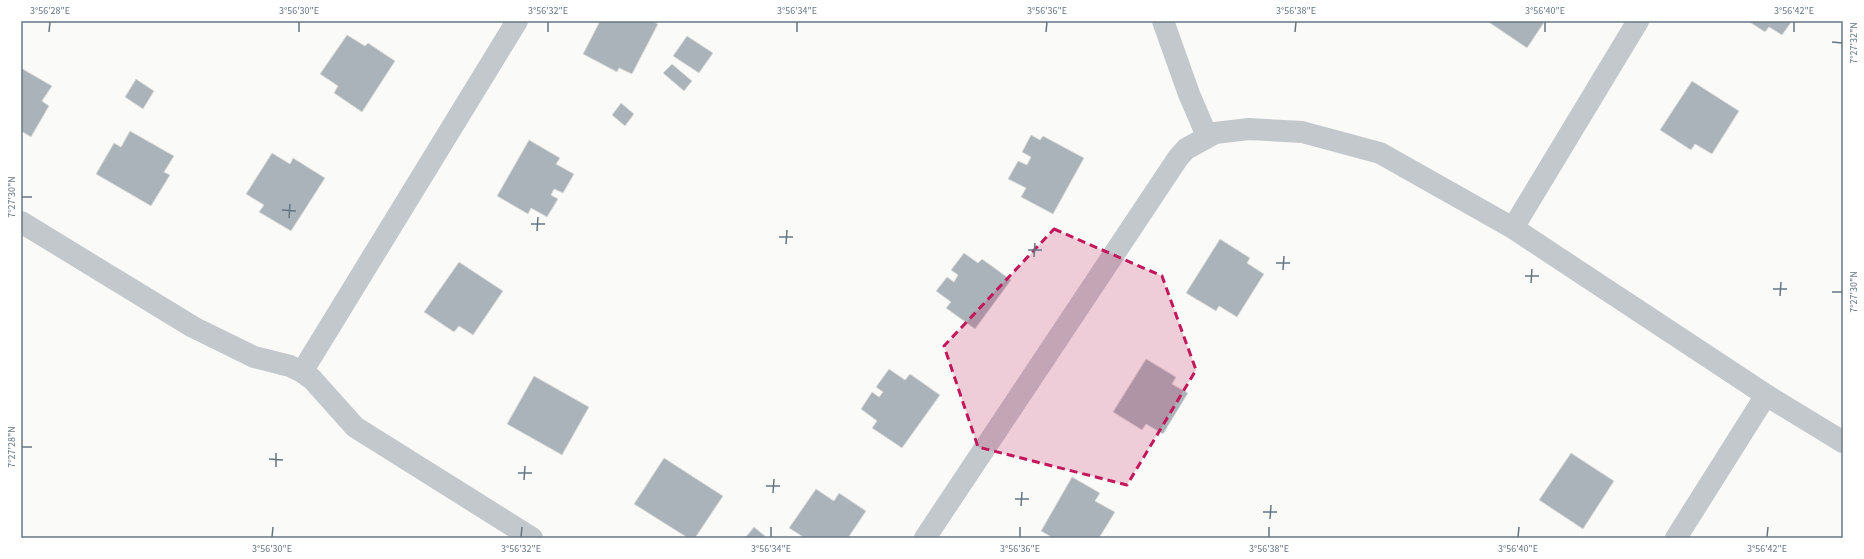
<svg xmlns="http://www.w3.org/2000/svg" width="1864" height="559" font-family="'Source Sans 3',sans-serif">
<style>
.building{fill:#aab3b9;stroke:#dcdcda}
.lines{fill:none;stroke-linecap:round;stroke-linejoin:round}
.minor{stroke:#c3c8cc;stroke-width:22}
.marked{fill:#c2185b;fill-opacity:0.2;stroke:#c2185b;stroke-width:3;stroke-dasharray:8 5;stroke-linejoin:round}
.ticks{fill:none;stroke:#657683;stroke-width:1.5}
.neatline{fill:none;stroke:#657683;stroke-width:1.5}
.ticks-label{font-size:10px;text-anchor:middle;fill:#657683}
</style>
<rect width="100%" height="100%" fill="#fafaf8"/>
<path class="building" d="M600,21h52l6,3 -26,50 -13,-6 -2,4 -34,-18z
M1487,21h58l-18,27z
M1748,21h44l-10,14 -13,-8 -4,5z
M347,35l18,11 3,-3 27,18 -33,51 -28,-19 4,-7 -18,-12z
M687,36l26,17 -14,20 -26,-17z
M672,64l20,17 -8,10 -21,-18z
M21,68l31,18 -10,15 7,5 -18,31 -10,-6z
M136,79l18,12 -11,18 -18,-12z
M1692,81l47,30 -27,43 -17,-10 -4,6 -31,-20z
M621,103l13,11 -9,12 -13,-11z
M130,131l44,25 -10,16 6,3 -19,31 -55,-32 18,-31 7,4z
M1031,135l9,5 3,-4 41,22 -31,56 -32,-17 5,-9 -18,-9 10,-18 9,4 4,-8 -9,-5z
M529,140l31,18 -4,6 18,10 -11,19 -9,-4 -3,6 7,4 -11,18 -16,-9 -3,6 -31,-18z
M272,153l18,11 3,-6 32,20 -34,53 -32,-19 5,-7 -18,-11z
M1220,239l30,19 -3,5 17,11 -27,43 -18,-11 -3,5 -30,-18z
M964,253l14,10 4,-4 29,21 -36,49 -29,-21 5,-6 -15,-11 11,-14 7,5 4,-7 -7,-5z
M459,262l44,29 -30,44 -14,-9 -5,6 -30,-20z
M1146,359l30,18 -4,7 16,9 -25,41 -17,-10 -4,6 -29,-18z
M889,369l16,11 5,-6 30,21 -38,53 -30,-20 5,-7 -16,-12 11,-17 7,5 4,-5 -7,-5z
M534,376l55,31 -27,48 -55,-31z
M1571,453l43,28 -31,48 -44,-29z
M664,458l59,38 -28,42h-7l-54,-34z
M1072,477l28,16 -5,8 20,11 -16,26h-46l-12,-7z
M816,489l18,12 5,-8 27,18 -18,27h-43l-16,-10z
M754,527l11,9 -1,2h-19z"/>
<g class="lines">
<path class="minor" d="M1163,21l26,73 18,42
M21,222l172,105 61,30 36,9 12,6 10,7 43,48 177,111
M1513,228l125,-207
M302,372l215,-351
M925,538l253,-380 8,-9 29,-16 34,-4 53,3 78,21 133,75 253,167 77,47
M1676,538l90,-143"/>
</g>
<path class="marked" d="M1054,229l108,47 34,94 -69,115 -149,-38 -34,-101z"/>
<path class="ticks" d="M49,32l1,-10M299,32v-10M548,32v-10M797,32v-10M1046,32l1,-10M1295,32l1,-10M1545,32v-10M1794,32v-10M1832,42l10,1M22,197h10M282,210l14,1M289,218l1,-14M531,224h14M537,231l1,-14M779,237h14M786,244l1,-14M1028,250h14M1034,257l1,-14M1276,263h14M1283,270l1,-14M1525,276h14M1531,283l1,-14M1773,289h14M1832,292h10M1780,296l1,-14M22,447h10M269,459l14,1M276,467v-14M518,473h14M524,480l1,-14M766,486h14M773,493l1,-14M1015,499h14M1021,506l1,-14M1263,512h14M1270,519l1,-14M272,537l1,-10M521,537l1,-10M771,537v-10M1020,537v-10M1269,537v-10M1518,537l1,-10M1767,537l1,-10"/>
<rect width="1864" height="559" fill="none" stroke="#ffffff" stroke-width="44"/>
<rect x="22" y="22" width="1820" height="515" class="neatline"/>
<g class="ticks-label">
<text x="50" y="14">3°56'28"E</text>
<text x="299" y="14">3°56'30"E</text>
<text x="548" y="14">3°56'32"E</text>
<text x="797" y="14">3°56'34"E</text>
<text x="1047" y="14">3°56'36"E</text>
<text x="1296" y="14">3°56'38"E</text>
<text x="1545" y="14">3°56'40"E</text>
<text x="1794" y="14">3°56'42"E</text>
<text transform="translate(1853 43) rotate(-90)" y="4">7°27'32"N</text>
<text transform="translate(11 197) rotate(-90)" y="4">7°27'30"N</text>
<text transform="translate(1853 292) rotate(-90)" y="4">7°27'30"N</text>
<text transform="translate(11 447) rotate(-90)" y="4">7°27'28"N</text>
<text x="272" y="552">3°56'30"E</text>
<text x="521" y="552">3°56'32"E</text>
<text x="771" y="552">3°56'34"E</text>
<text x="1020" y="552">3°56'36"E</text>
<text x="1269" y="552">3°56'38"E</text>
<text x="1518" y="552">3°56'40"E</text>
<text x="1767" y="552">3°56'42"E</text>
</g>
</svg>
